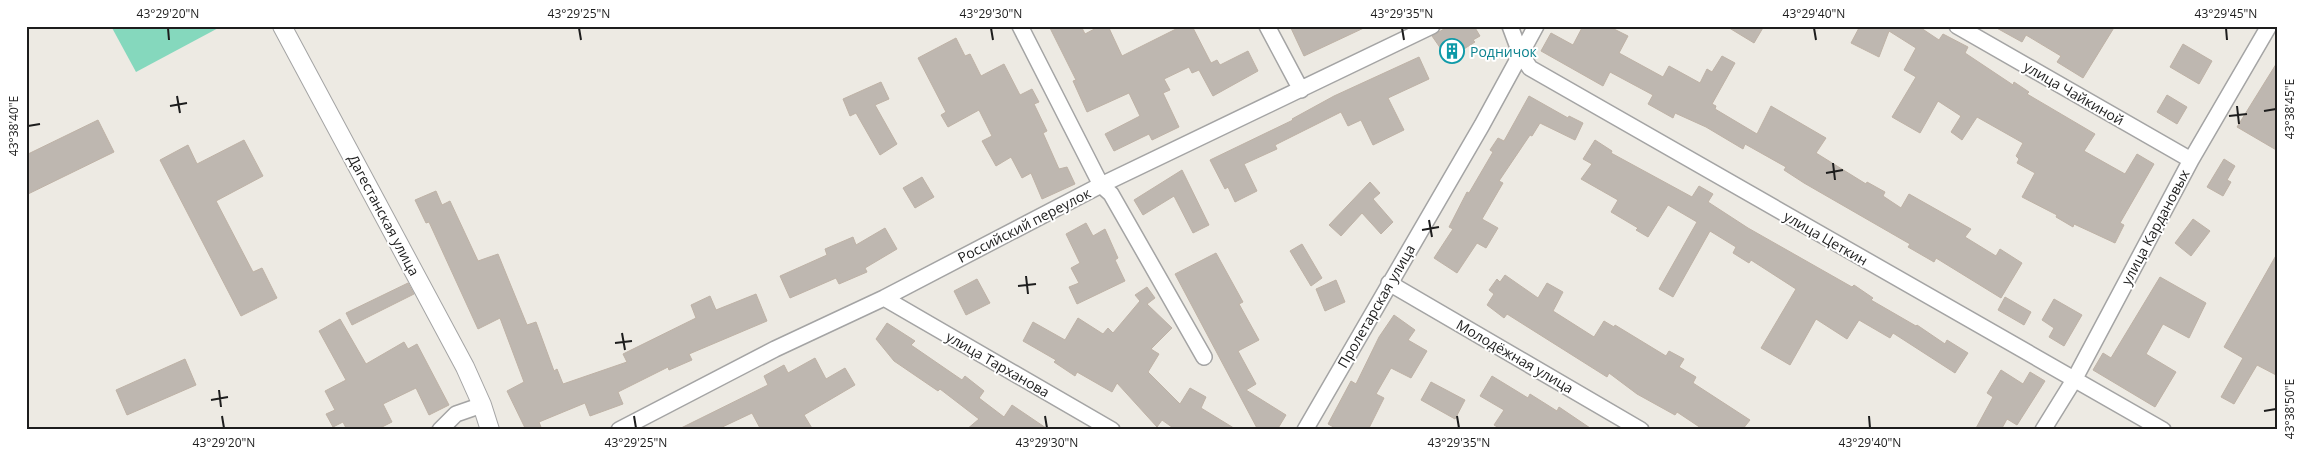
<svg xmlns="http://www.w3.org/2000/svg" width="2304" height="456" font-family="'Open Sans',sans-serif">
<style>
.pitch{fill:#85d8bd}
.building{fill:#beb7b0;stroke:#beb2a6}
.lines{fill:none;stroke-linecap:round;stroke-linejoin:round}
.minor-casing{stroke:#a4a4a4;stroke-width:18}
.tertiary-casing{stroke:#a4a4a4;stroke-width:20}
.minor{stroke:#fff;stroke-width:15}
.tertiary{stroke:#fff;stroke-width:18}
.ticks{fill:none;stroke:#1d1d1d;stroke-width:2}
.labels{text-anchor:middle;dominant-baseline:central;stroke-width:4;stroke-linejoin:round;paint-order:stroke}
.culture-label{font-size:14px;fill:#0d838f;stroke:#fff;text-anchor:start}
.street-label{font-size:14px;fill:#1d1d1d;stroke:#fff}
.neatline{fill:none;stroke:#1d1d1d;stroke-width:2}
.ticks-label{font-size:12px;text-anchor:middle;fill:#1d1d1d}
</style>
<rect width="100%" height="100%" fill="#edeae3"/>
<path class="pitch" d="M111,26h111l-86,46z"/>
<path class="building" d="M1049,26h32l4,8 15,-8h8l14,30 60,-30h10l19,37 6,-3 3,5 28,-14 10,20 -45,25 -14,-26 -7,3 -3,-6 -25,12 6,11 -7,3 16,34 -27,13 -3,-6 -35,17 -9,-17 35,-18 -11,-23 -42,19 -14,-31 3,-1z
M1290,26h78l-64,30z
M1449,26h25l6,10 -7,4 2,2 -27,17 -16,-23z
M1583,26h25l20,10 -9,17 44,24 6,-11 31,17 7,-14 5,3 10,-16 13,7 -23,41 4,2 -1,3 42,25 14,-28 55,32 -10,15 50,31 1,-2 18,10 -2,4 18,12 8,-14 62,35 -6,8 31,19 4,-7 22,14 -21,35 -65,-40 -2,4 -26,-15 2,-3 -106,-61 -20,-13 2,-3 -41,-23 -2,5 -37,-22 -31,-14 -2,5 -25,-14 5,-9 -43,-23 -7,14 -62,-35 10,-18 22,12z
M1726,26h38l-10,17z
M1860,26h58l21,14 4,-6 25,13 -3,6 48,32 1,-3 15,10 -2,2 68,40 -11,17 41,23 12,-20 17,10 -34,59 4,2 -9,18 -41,-19 -1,3 -17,-10 1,-2 -35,-18 13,-24 -18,-10 2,-4 -3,-3 7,-13 -46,-26 -15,23 -11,-8 10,-16 -23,-15 -18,32 -28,-16 24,-40 -12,-7 12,-22 -27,-17 -10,26 -28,-14z
M1993,26h122l-32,52 -26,-16 4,-6 -35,-21 -4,7z
M956,38l9,18 5,-2 11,22 23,-12 16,31 12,-6 7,13 -5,2 13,27 -4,2 16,36 8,-2 8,17 -33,15 -11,-26 -9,5 -11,-21 -15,9 -14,-25 10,-5 -13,-26 -31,17 -7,-12 5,-3 -28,-54z
M2183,44l29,17 -13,23 -29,-17z
M1419,57l10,22 -41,19 16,32 -31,15 -12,-25 -13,6 -7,-14 -66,33 2,4 -33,15 13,27 -22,11 -7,-15 -3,2 -15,-29 83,-40 -1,-1 42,-23z
M2278,61v90l-41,-24z
M881,82l8,17 -14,6 22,39 -17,11 -24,-42 -6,3 -7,-17z
M2167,95l20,12 -10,17 -20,-12z
M1529,96l39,22 1,-2 14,7 -8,17 -35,-17 -8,13 -2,-1 -31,46 4,2 -21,36 16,9 -12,20 -9,-5 -20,30 -23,-15 19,-29 -4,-2 18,-35 2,1 24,-41 -3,-2 8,-12 6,3z
M98,120l16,32 -88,43v-40z
M244,140l19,36 -47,25 37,71 9,-4 15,30 -36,18 -81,-156 28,-15 9,19z
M1595,140l17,11 -1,2 81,44 7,-11 14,8 -5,8 40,26 104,59 2,-2 19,13 -2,2 45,26 1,-1 28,19 2,-4 21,13 -13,20 -62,-40 -3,5 -31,-18 -12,19 -31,-20 -26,46 -29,-17 35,-59 -45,-29 -2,3 -16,-10 3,-6 -26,-16 -37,66 -14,-8 38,-67 -29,-17 -20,32 -12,-7 2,-2 -27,-16 7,-12 -37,-21 11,-15 -9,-5z
M2224,159l11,7 -8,14 4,2 -8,14 -16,-9z
M1182,170l27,55 -16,8 -19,-37 -31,19 -9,-15z
M922,177l12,20 -19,11 -12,-20z
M1370,182l10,11 -7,6 20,23 -12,12 -19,-21 -21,23 -12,-11z
M436,191l6,14 8,-4 28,60 20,-7 29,71 9,-3 18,49 3,-2 6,15 64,-22 -4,-8 73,-36 -5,-13 19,-9 6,14 40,-16 11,27 -78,33 3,6 -23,10 -1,-3 -50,25 5,12 -33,12 -5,-13 -46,19 3,8h-16l-19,-39 17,-9 -24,-64 -22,11 -49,-107 -3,1 -11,-23z
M2193,219l17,12 -19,25 -16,-13z
M1086,223l7,13 12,-7 13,29 -3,2 10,21 -48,23 -8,-17 10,-4 -8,-15 9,-5 -14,-29z
M885,228l12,21 -32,19 2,4 -28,12 -3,-6 -46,20 -10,-22 47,-21 -2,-6 28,-12 3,8z
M1302,244l20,34 -11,8 -21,-35z
M2278,252v124l-21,-11 -23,39 -13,-7 22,-39 -19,-11z
M1216,253l27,49 -4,2 20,36 -21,11 18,33 -10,6 40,25 -9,15h-19l-83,-156z
M1505,275l33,23 9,-15 16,9 -10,19 41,26 10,-16 10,6 1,-2 51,31 3,-5 15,8 -5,8 17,10 -3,6 57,37 -8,10h-38l-27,-18 -2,3 -38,-21 -28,-21 -2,4 -100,-63 -3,4 -17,-13 7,-11 -5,-4 8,-11 3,3z
M2160,277l46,26 -17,35 -26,-14 -17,30 30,18 -21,35 -62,-37 10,-17 8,5z
M977,279l13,24 -24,12 -12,-24z
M1336,280l9,22 -20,9 -9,-22z
M408,283l6,11 -62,31 -6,-12z
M1147,287l8,11 -8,6 25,24 -21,21 8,5 -11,18 32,32 10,-16 16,9 -5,11 36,22h-61l-14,-10 -5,7 -40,-44 -5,9 -35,-20 -2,4 -21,-14 2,-2 -33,-19 10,-19 32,18 13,-22 25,16 5,-6 5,5 27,-32 -5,-6z
M2005,297l26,15 -7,13 -26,-15z
M2054,299l28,16 -18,31 -15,-9 5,-9 -12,-8z
M1394,315l21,15 -7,10 19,11 -16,27 -20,-10 -15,26 8,4 -16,32h-29l-11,-6 23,-43 5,3 23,-47z
M340,319l26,45 38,-22 4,7 9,-5 32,61 -20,10 -13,-27 -33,16 9,18 -16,8h-29l-4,-8 -10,5 -7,-13 9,-4 -10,-19 21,-11 -27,-49z
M887,323l28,18 -4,4 51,35 3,-4 19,15 -5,7 25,19 8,-12 37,25h-83l13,-11 -39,-30 -2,2 -44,-30 -18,-22z
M815,358l11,21 19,-11 10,17 -51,30 9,15h-52l-9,-17 -36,17h-39l91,-45 -4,-9 20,-11 4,8z
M185,359l11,26 -69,30 -11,-25z
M2001,370l22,14 7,-12 15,9 -28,44 -10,-6 -6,11h-26l18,-33 -6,-4z
M1492,376l36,22 2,-4 27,17 2,-4 34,23h-91l-8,-5 10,-15 -24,-14z
M1431,382l34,18 -10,19 -34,-19z"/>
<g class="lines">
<defs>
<path id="minor" d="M1020,26l81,159 10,9 93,163
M1267,26l34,64
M1510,26l10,27 10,15 633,362
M1957,26l234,134
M1389,283l252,147
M884,298l228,132
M440,430l16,-16 26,-9
M619,430l156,-81 109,-51 217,-113 331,-159
M1305,430l177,-305 54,-99
M2043,430l31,-50 117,-220 78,-134"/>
<path id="tertiary" d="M282,26l183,341 17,38 8,25"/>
</defs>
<use href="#minor" class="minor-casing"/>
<use href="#tertiary" class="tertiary-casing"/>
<use href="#minor" class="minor"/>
<use href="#tertiary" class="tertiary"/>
</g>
<path class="ticks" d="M168,28l1,12M579,28l2,12M991,28l2,12M1402,28l2,12M1814,28l2,12M2226,28l1,12M177,96l3,17M170,106l17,-3M2237,106l2,18M2264,111l12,-2M2229,116l18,-2M28,126l12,-2M1833,163l2,17M1826,173l17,-3M1429,220l3,17M1422,230l17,-3M1026,276l2,18M1018,286l18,-2M622,333l3,17M615,343l17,-2M219,390l2,17M211,400l17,-3M2264,411l12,-2M222,416l2,12M634,416l2,12M1045,416l2,12M1457,416l2,12M1869,416l1,12"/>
<defs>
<symbol id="building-ring" viewBox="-11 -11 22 22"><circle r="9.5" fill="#fff" stroke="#0f9aa8" stroke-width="1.5"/><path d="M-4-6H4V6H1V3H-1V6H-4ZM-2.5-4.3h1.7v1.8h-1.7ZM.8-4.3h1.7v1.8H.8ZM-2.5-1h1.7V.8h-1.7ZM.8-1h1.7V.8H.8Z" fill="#0f9aa8"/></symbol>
</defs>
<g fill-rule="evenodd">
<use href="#building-ring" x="1438" y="37" width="28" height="28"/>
</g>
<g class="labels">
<g class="culture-label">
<text x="1470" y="51">Родничок</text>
</g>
<g class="street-label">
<text transform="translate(2074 93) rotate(30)">улица Чайкиной</text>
<text transform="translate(384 215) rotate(62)">Дагестанская улица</text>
<text transform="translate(1024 225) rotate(-27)">Российский переулок</text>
<text transform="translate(2155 227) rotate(-62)">улица Кардановых</text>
<text transform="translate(1826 238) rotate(30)">улица Цеткин</text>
<text transform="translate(1376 306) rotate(-60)">Пролетарская улица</text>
<text transform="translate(1515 356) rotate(30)">Молодёжная улица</text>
<text transform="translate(998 364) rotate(30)">улица Тарханова</text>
</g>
</g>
<rect width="2304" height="456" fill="none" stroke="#ffffff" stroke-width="55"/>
<rect x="28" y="28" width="2248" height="400" class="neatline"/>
<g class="ticks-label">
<text x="168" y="18">43°29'20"N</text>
<text x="579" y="18">43°29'25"N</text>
<text x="991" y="18">43°29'30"N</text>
<text x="1402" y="18">43°29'35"N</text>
<text x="1814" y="18">43°29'40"N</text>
<text x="2226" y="18">43°29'45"N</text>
<text transform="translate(2290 109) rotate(-90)" y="4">43°38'45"E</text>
<text transform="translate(14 126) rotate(-90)" y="4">43°38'40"E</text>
<text transform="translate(2290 409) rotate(-90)" y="4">43°38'50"E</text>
<text x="224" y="447">43°29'20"N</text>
<text x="636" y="447">43°29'25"N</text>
<text x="1047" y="447">43°29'30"N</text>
<text x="1459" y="447">43°29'35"N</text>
<text x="1870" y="447">43°29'40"N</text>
</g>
</svg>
